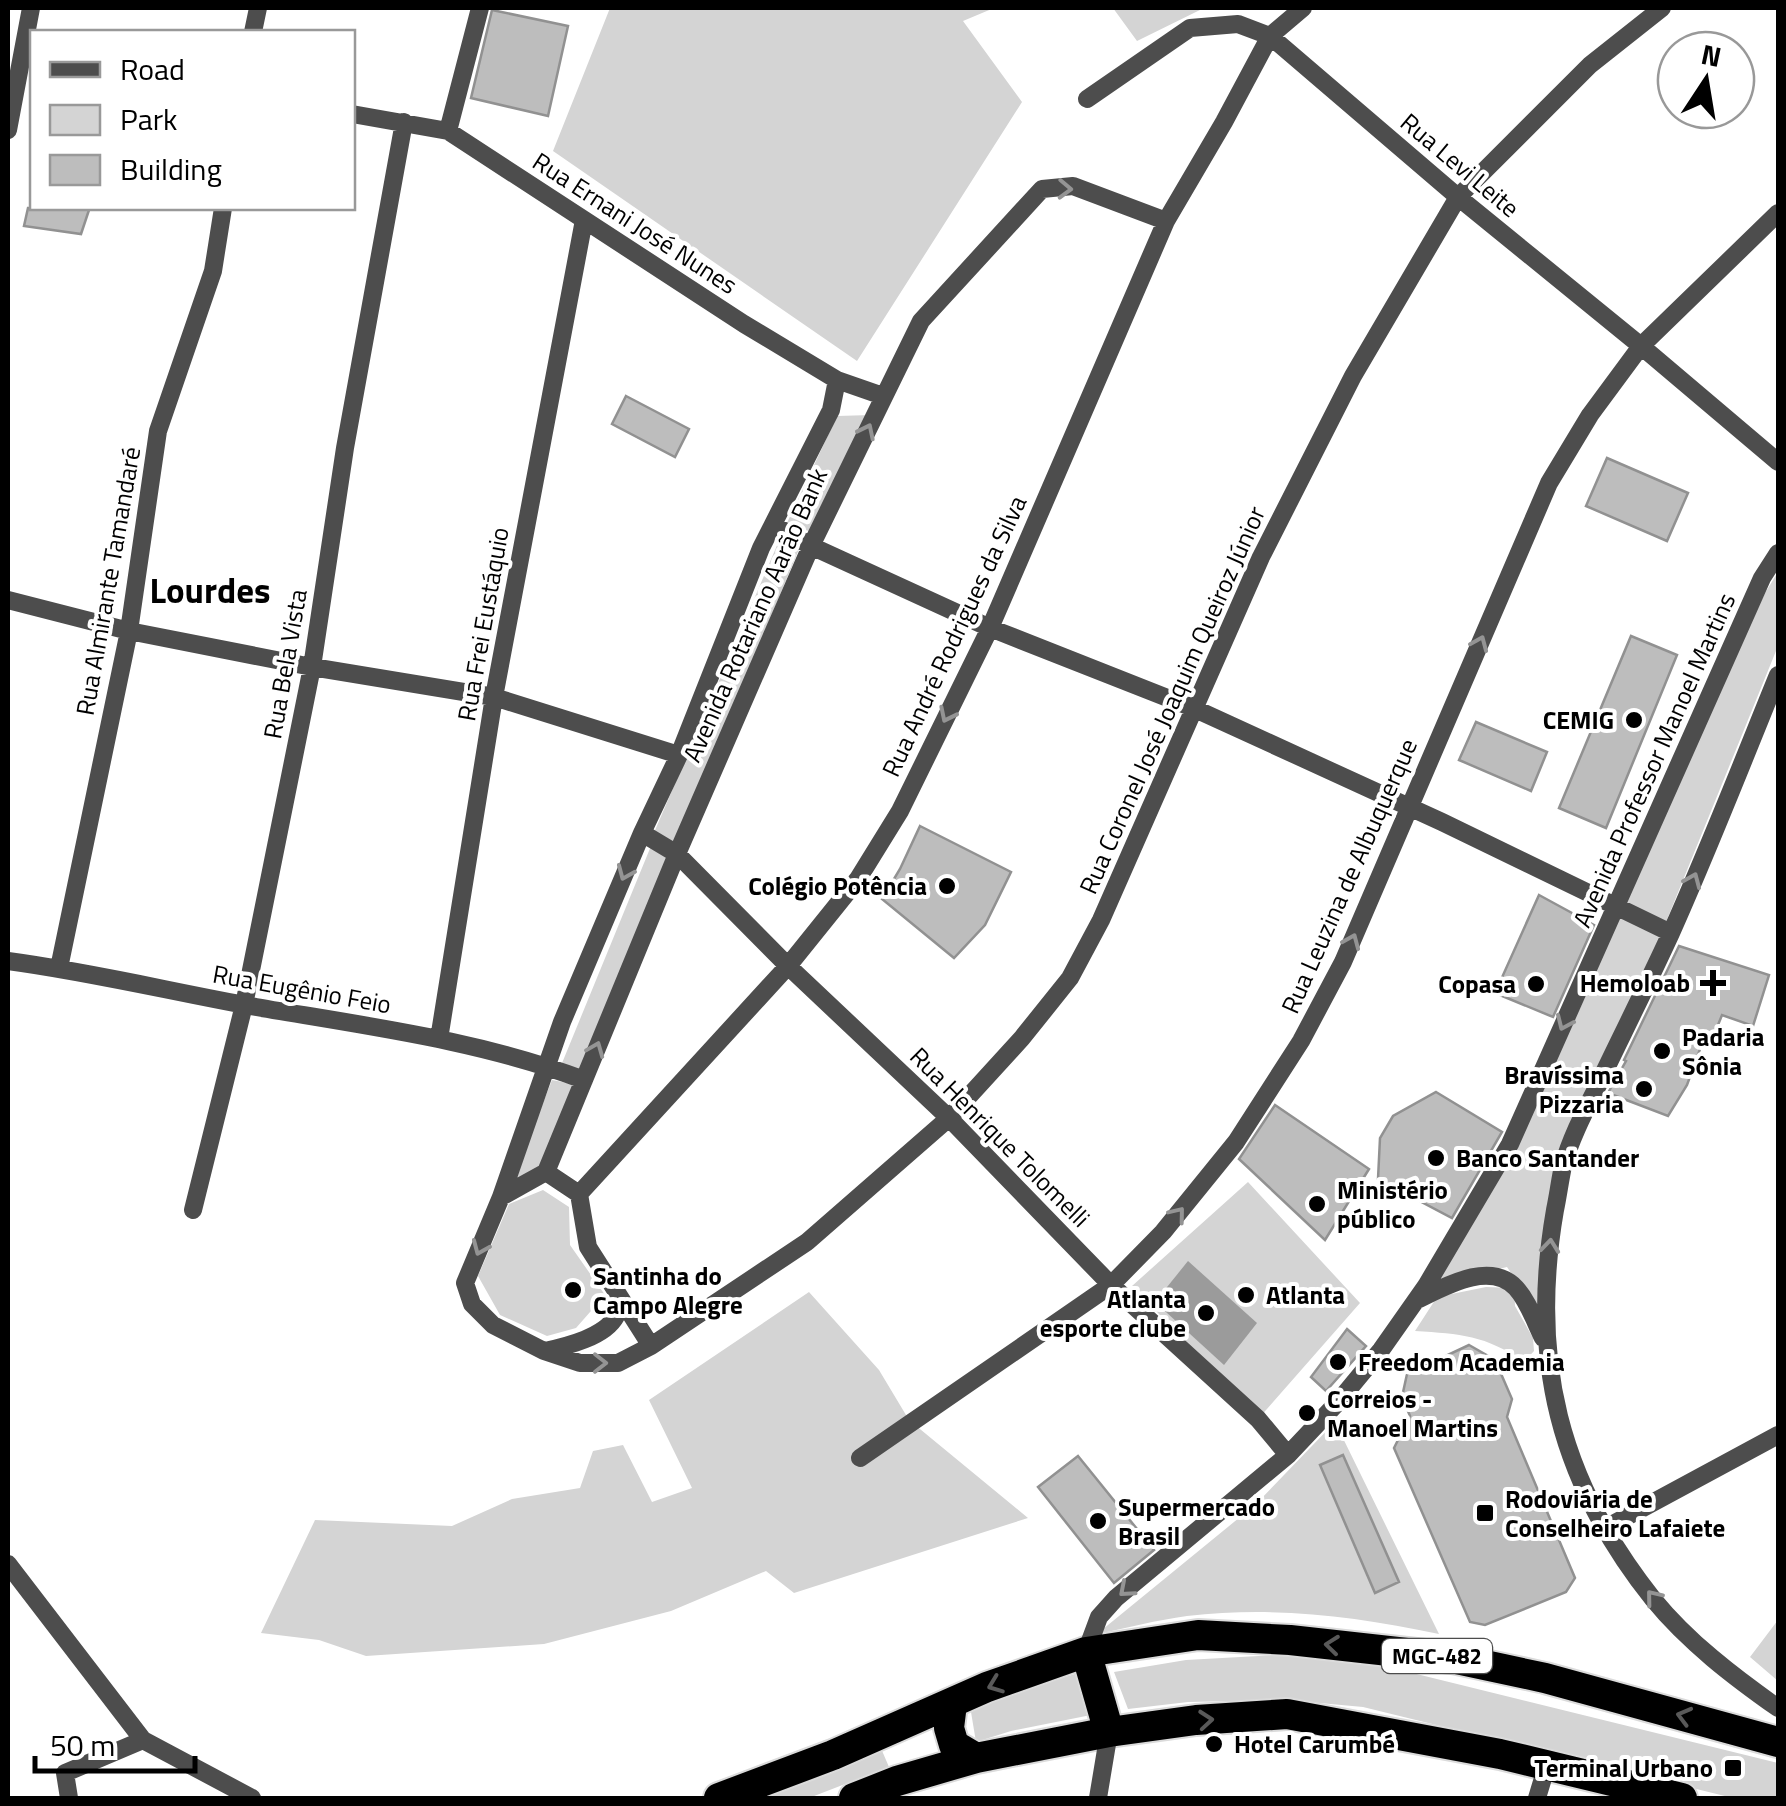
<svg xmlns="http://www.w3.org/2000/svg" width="1786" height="1806" font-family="'Titillium Web',sans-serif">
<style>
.green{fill:#d4d4d4}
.water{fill:#9b9b9b}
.building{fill:#bdbdbd;stroke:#919191;stroke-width:2.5}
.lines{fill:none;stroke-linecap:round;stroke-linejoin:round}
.highway-casing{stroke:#dbdbdb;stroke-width:34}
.minor{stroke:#4d4d4d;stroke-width:18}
.highway{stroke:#000;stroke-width:30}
.oneway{stroke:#949494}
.oneway2{stroke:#595959}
.poi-dot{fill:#000;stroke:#fff;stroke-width:4}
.labels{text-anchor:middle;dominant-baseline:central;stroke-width:8;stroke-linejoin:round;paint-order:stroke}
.shield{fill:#fff;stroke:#4c4c4c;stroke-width:2.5}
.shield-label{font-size:22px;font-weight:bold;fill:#000}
.street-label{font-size:25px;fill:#000;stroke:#fff}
.poi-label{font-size:25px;font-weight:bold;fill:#000;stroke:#fff;text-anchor:start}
.district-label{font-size:35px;font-weight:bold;fill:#000;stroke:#fff}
</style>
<rect width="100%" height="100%" fill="#fff"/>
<path class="green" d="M610,8h384l-31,13 59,81 -165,259 -304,-210z
M1113,8h91l-67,33z
M871,415l-62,116 -23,-6 51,-109z
M781,536l21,6 -127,304 -22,-11z
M1778,572v74l-112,276 -45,-20 144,-309z
M651,846l19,10 -90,217 -20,-5z
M1618,916l47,20 -89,184 -36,196 -33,-49 -80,19 106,-177 56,-120z
M552,1080l21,4 -31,83 -32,20z
M1248,1182l112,121 -101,115 -127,-132z
M543,1190l26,17 1,38 35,50 -29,33 -29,8 -47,-21 -22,-39 31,-72z
M1486,1287l28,1 1,18 18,32 1,13 -10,11c-39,-27 -63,-28 -109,-31l22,-34z
M809,1292l70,78 30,50 119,98 -234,75 -28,-22 -95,40 -127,33 -178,12 -47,-16 -58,-7 54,-113 137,6 60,-27 68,-11 13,-37 30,-6 29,57 40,-14 -43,-88z
M1335,1422l104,212c-84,-18 -165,-28 -252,-18 -30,4 -60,12 -90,18l159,-130z
M1778,1620v61l-28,-24z
M1293,1654l83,10 402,99v35h-45l-370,-91 -76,-7 -99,2 -60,7 -14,-37 72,-12z
M1081,1672l15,42 -85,17 -35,11 -5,-30 31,-15z
M880,1746l9,21 -80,31h-53z"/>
<path class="water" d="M1188,1261l69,62 -33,42 -69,-63z"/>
<path class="building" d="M492,10l76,16 -20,90 -77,-18z
M28,208h40l21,2 -8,24 -57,-8z
M626,396l63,33 -14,28 -63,-33z
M1607,458l81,35 -21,48 -81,-35z
M1631,636l46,19 -71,173 -47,-20z
M1476,722l71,30 -16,39 -72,-31z
M920,826l91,46 -26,53 -31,33 -72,-59 18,-30z
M1539,895l55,30 -41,92 -58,-24z
M1679,946l90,29 -16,51 -31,-11 -10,25 -8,-2 -17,47 -19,31 -60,-23 18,-32 -2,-1z
M1436,1092l66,40 -50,86 -74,-39 2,-41 13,-22z
M1275,1105l94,64 -44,71 -86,-81z
M1347,1329l19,17 -40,45 -15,-14z
M1469,1345l26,15 17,39 -5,18 68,161 -9,14 -81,33 -15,-3 -76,-174 16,-32 -8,-19 5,-23z
M1343,1455l56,127 -24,11 -55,-128z
M1078,1456l76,94 -40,33 -76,-96z"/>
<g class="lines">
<defs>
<path id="highway" d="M1086,1652l23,80
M952,1704l-3,24 5,17 22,13
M719,1798l114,-43 154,-68 99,-35 112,-17 92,5 162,18 93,20 233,64
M854,1798l43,-17 79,-23 133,-26 87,-12 91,-6 213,40 182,44"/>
</defs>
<use href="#highway" class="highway-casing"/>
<path class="minor" d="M253,32l5,-24
M1087,99l103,-71 48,-4 32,12 188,161 183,149 137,116
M352,114l96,17 296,193 93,56 46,16
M8,130l23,-122
M448,131l32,-123
M1166,221l-93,-35 -31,3 -121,132 -110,225 -134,308 -131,318 -45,25 -36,86 7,21 21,21 51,26 36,12h38l33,-17 156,-104 142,-124 73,-80 48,-60 31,-58 160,-363 92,-181 105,-179 132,-132 72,-57
M773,525l38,21 179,82 203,80 249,114 229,111
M8,600l121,31 183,36 182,30 185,58
M1778,675c-35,86 -69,173 -107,258 -23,50 -48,100 -72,150 -13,26 -28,54 -36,83 -3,14 -5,30 -8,44 -26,149 4,271 98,389 35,43 81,78 125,109
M642,833l35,21 111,112 161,152 162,167 147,134 30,36
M8,961c83,11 165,31 248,46 109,19 223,33 328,73
M59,968l70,-337 29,-200 55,-160 10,-63
M439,1039l55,-342 90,-477
M546,1172l33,22
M579,1194l209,-228 70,-87 42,-68 90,-183 176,-407 58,-99 46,-86 33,-28
M579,1194l9,53 63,99
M501,1197l61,-175 80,-189 37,-78 82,-207 70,-138 6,-30
M193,1210l51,-205 68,-338 33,-219 59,-326
M1417,1300c27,-13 73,-40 99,-12 12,13 19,34 27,50
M545,1351c22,-5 60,-14 71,-35 3,-5 3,-11 5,-16
M860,1458l251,-173 52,-53 73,-90 65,-101 42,-79 206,-479 41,-68 51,-69 137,-133
M1604,1529l174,-94
M8,1564l135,176 109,58
M1086,1652l13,-35 17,-19 172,-143 50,-53 43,-52 45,-64 84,-142 252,-566 16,-25
M69,1798l-4,-25 78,-33
M1098,1798l11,-66
M1537,1798l10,-33"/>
<use href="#highway" class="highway"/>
</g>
<defs><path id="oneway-chevron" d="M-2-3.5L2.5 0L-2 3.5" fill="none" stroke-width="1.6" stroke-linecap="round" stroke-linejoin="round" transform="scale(2.5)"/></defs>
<g class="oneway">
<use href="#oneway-chevron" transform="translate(1065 189) rotate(2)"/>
<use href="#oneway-chevron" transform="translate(867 431) rotate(-64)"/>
<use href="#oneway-chevron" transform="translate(1480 643) rotate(-67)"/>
<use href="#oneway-chevron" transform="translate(947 715) rotate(116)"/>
<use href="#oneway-chevron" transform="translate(625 873) rotate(113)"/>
<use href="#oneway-chevron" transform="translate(1693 880) rotate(-67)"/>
<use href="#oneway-chevron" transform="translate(1352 941) rotate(-67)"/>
<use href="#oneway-chevron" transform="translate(1564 1023) rotate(114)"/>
<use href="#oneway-chevron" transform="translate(596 1049) rotate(-68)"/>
<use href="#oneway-chevron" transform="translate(1178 1214) rotate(-51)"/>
<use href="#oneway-chevron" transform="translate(1550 1246) rotate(-84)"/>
<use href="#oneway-chevron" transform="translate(480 1248) rotate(113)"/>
<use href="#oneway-chevron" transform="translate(600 1363)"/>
<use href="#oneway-chevron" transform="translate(1126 1590) rotate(139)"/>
<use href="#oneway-chevron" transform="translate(1653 1597) rotate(-129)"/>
</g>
<g class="oneway2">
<use href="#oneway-chevron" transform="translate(1332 1645) rotate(-174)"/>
<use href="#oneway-chevron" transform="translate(995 1685) rotate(159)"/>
<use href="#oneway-chevron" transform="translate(1684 1716) rotate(-165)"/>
<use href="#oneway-chevron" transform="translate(1206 1720) rotate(-5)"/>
</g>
<g class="poi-dot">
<circle cx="1634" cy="720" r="10"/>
<circle cx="947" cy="886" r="10"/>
<path d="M1708 968h10v10h10v10h-10v10h-10v-10h-10v-10h10z"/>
<circle cx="1536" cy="984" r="10"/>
<circle cx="1662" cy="1051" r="10"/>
<circle cx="1644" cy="1089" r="10"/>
<circle cx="1436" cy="1158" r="10"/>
<circle cx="1317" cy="1204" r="10"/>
<circle cx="573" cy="1290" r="10"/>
<circle cx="1246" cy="1295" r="10"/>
<circle cx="1206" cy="1313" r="10"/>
<circle cx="1338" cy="1362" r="10"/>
<circle cx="1307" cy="1413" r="10"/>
<rect x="1475" y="1503" width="20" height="20" rx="5"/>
<circle cx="1098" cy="1521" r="10"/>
<circle cx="1214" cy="1744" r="10"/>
<rect x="1723" y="1758" width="20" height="20" rx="5"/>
</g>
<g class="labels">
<rect class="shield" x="1382" y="1639" width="110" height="34" rx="8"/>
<g class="shield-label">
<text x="1437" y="1656">MGC-482</text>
</g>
<g class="street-label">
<text transform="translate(1460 165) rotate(40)">Rua Levi Leite</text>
<text transform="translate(635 223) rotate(33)">Rua Ernani José Nunes</text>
<text transform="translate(108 581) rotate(-80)">Rua Almirante Tamandaré</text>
<text transform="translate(755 615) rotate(-66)">Avenida Rotariano Aarão Bank</text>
<text transform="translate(483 624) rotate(-80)">Rua Frei Eustáquio</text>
<text transform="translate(954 636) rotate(-65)">Rua André Rodrigues da Silva</text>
<text transform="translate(285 664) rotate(-80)">Rua Bela Vista</text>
<text transform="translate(1172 700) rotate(-66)">Rua Coronel José Joaquim Queiroz Júnior</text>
<text transform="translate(1654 760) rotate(-66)">Avenida Professor Manoel Martins</text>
<text transform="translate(1349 876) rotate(-66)">Rua Leuzina de Albuquerque</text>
<text transform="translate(302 989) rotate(10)">Rua Eugênio Feio</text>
<text transform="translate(1000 1137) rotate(45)">Rua Henrique Tolomelli</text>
</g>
<g class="poi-label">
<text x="1614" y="720" text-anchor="end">CEMIG</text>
<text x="927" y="886" text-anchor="end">Colégio Potência</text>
<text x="1690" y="983" text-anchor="end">Hemoloab</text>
<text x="1516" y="984" text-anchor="end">Copasa</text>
<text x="1682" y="1037">Padaria<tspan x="1682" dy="29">Sônia</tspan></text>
<text x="1624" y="1075" text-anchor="end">Bravíssima<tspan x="1624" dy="29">Pizzaria</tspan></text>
<text x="1456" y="1158">Banco Santander</text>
<text x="1337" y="1190">Ministério<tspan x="1337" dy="29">público</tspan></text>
<text x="593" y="1276">Santinha do<tspan x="593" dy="29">Campo Alegre</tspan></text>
<text x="1266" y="1295">Atlanta</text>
<text x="1186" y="1299" text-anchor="end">Atlanta<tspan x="1186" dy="29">esporte clube</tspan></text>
<text x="1358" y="1362">Freedom Academia</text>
<text x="1327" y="1399">Correios -<tspan x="1327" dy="29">Manoel Martins</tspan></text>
<text x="1505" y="1499">Rodoviária de<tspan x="1505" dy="29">Conselheiro Lafaiete</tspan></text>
<text x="1118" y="1507">Supermercado<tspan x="1118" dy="29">Brasil</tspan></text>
<text x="1234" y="1744">Hotel Carumbé</text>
<text x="1713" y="1768" text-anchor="end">Terminal Urbano</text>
</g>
<g class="district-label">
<text x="210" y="590">Lourdes</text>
</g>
</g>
<rect width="1786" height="1806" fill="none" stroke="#000000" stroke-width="20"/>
<rect x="30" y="30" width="325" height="180" fill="#ffffff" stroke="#999999" stroke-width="2.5"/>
<rect x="50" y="62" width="50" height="15" fill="#4d4d4d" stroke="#999999" stroke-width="2.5"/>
<text x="120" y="80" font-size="30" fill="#000000">Road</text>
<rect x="50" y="105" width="50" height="30" fill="#d4d4d4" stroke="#999999" stroke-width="2.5"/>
<text x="120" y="130" font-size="30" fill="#000000">Park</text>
<rect x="50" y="155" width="50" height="30" fill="#bdbdbd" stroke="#999999" stroke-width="2.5"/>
<text x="120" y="180" font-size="30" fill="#000000">Building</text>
<g transform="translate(1706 80) rotate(12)"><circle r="48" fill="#ffffff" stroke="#999999" stroke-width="2.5"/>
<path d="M0-8L18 38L0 25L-18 38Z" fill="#000000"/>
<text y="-15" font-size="28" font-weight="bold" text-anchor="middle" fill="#000000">N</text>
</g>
<path d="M35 1756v15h160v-15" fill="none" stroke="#000000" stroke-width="5"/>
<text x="50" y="1756" font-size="30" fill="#000000" stroke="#ffffff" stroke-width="8" paint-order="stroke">50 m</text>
</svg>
